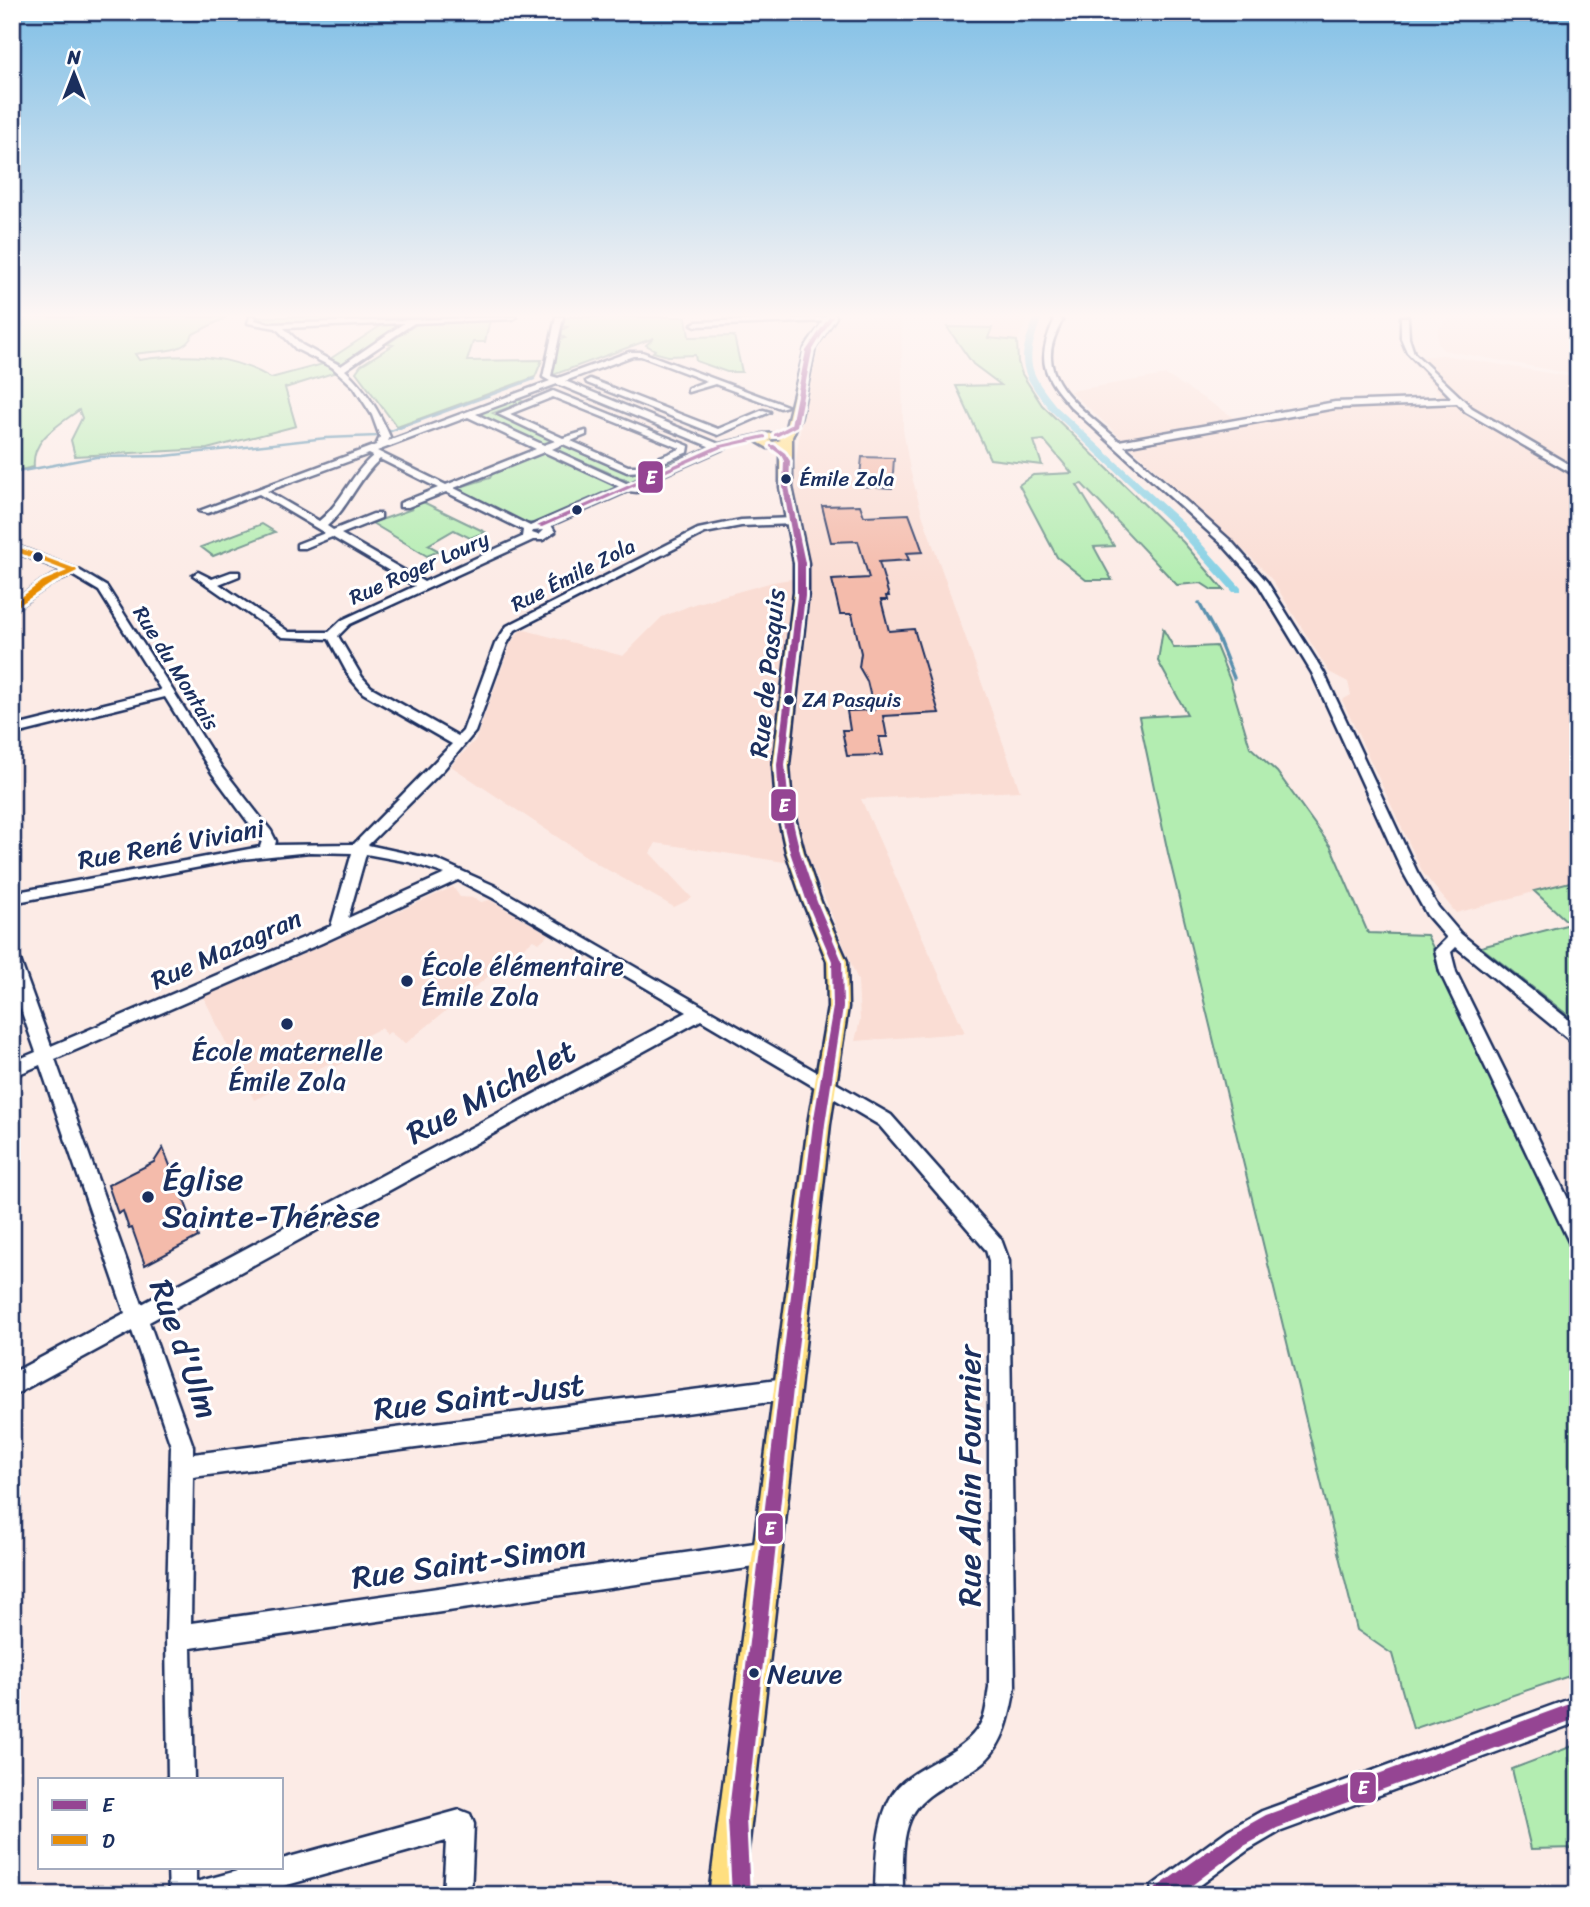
<svg xmlns="http://www.w3.org/2000/svg" width="1590" height="1907" font-family="Sriracha,sans-serif">
<style>
.built{fill:#faddd4}
.green{fill:#b3edb1;stroke:#678e88;stroke-width:2}
.lines{fill:none;stroke-linecap:round;stroke-linejoin:round}
.stream-far1{stroke:#5a90ae;stroke-width:2.5}
.stream{stroke:#5a90ae;stroke-width:3.5}
.canal{fill:#84d0e4;fill-rule:evenodd}
.building{fill:#f4bbab;stroke:#1b2f5e;stroke-width:2}
.minor-casing{stroke:#1b2f5e;stroke-width:5}
.major-casing{stroke:#1b2f5e;stroke-width:5}
.minor{fill:#fff;fill-rule:evenodd}
.major{fill:#ffdf80;fill-rule:evenodd}
.bus-1-casing{stroke:#fff;stroke-width:6}
.bus-2-casing{stroke:#fff;stroke-width:6}
.bus-1{fill:#954593;fill-rule:evenodd}
.bus-2{fill:#e88d05;fill-rule:evenodd}
.bus-dot{fill:#1b2f5e;stroke:#fff;stroke-width:2.5}
.labels{text-anchor:middle;dominant-baseline:central;stroke-width:6;stroke-linejoin:round;paint-order:stroke}
.far-bus-label{font-size:21px;fill:#1b2f5e;stroke:#fff;text-anchor:start}
.far-street-label{font-size:21px;fill:#1b2f5e;stroke:#fff}
.street-label{font-size:26px;fill:#1b2f5e;stroke:#fff}
.poi-label{font-size:26px;fill:#1b2f5e;stroke:#fff;text-anchor:start}
.near-bus-label{font-size:28px;fill:#1b2f5e;stroke:#fff;text-anchor:start}
.near-street-label{font-size:32px;fill:#1b2f5e;stroke:#fff}
.near-poi-label{font-size:32px;fill:#1b2f5e;stroke:#fff;text-anchor:start}
.line-badge{stroke:#fff;stroke-width:2.5}
.badge-label{font-size:19px;text-anchor:middle;font-weight:bold;fill:#fff}
</style>
<rect width="100%" height="100%" fill="#fcebe6"/>
<filter id="ink" filterUnits="userSpaceOnUse"><feTurbulence type="fractalNoise" baseFrequency=".0143" numOctaves="2"/><feDisplacementMap in="SourceGraphic" scale="14" xChannelSelector="R" yChannelSelector="G"/><feConvolveMatrix kernelMatrix="1 2 1 2 8 2 1 2 1" color-interpolation-filters="sRGB"/></filter>
<g filter="url(#ink)">
<path class="built" d="M840,317h61l2,112 7,41 13,47 97,274 -159,8 104,234 -110,8 5,-21 -2,-39 -46,-115 -156,-23 -6,10 42,45 -18,9 -75,-42 -148,-99 25,-27 35,-96 10,-14 102,27 39,-39 32,-13 79,-22 35,-6 -15,-94 8,-58 16,-69 6,-15z
M957,317h72l-12,24 -29,-3 6,-16z
M1449,317h129v58l-135,-25 -5,-6v-14z
M1443,355l135,23v502l-122,33 -33,-40 -81,-173 9,-5 -3,-13 -19,-10 -56,-91 -15,-17 -188,-173 96,-16 69,43 112,-18 88,-3 6,-3 -32,-36z
M453,887l7,10 15,1 6,4 9,-2 59,34 -10,9 -6,-3 -128,104 -15,-12 -4,3 -5,-7 -30,15 7,13 -23,11 -3,-5 -78,38 -51,-104 60,-24z"/>
<path class="green" d="M26,317h201l-34,17c-8,21 -39,16 -58,20l4,6c46,-7 91,-6 132,18l52,-14 17,9h-7l-48,15 11,38 -89,23 -132,7 -4,-16 11,-22 -3,-8c-20,15 -48,29 -45,57l-19,4 -3,-9v-128l8,-1z
M258,317h215l-205,8z
M569,317h117l3,20 45,-1 8,36h-15l-31,-11 -1,-6 -27,1 -15,-4 2,-2 -9,-5 8,-7 -101,37 -2,-1 9,-35 5,-1 -4,-3 1,-5 5,-3 -5,-1 2,-7z
M490,319l-5,23h-12l-6,19 75,-1 -7,17 -138,50 -41,-55 5,-7 32,-20 -6,-1 33,-22z
M406,322l-63,42 -13,-5 55,-36z
M947,327l45,1 -4,10 29,3 1,21 4,12 20,31 141,137 41,48h-12l-11,-7 -24,2 -95,-101 -5,1 37,61 -20,1 18,33h-26l-29,-23 -38,-72 14,-10 39,-2 -28,-33 -10,1 8,24 -52,-6 -34,-73 45,-1 -28,-21z
M518,399l6,3 -31,11 63,28 -10,4 -70,-31z
M563,444l69,30 41,-17 8,3 -50,22 -77,-33z
M544,453l77,35 -81,35h-15l-68,-35 33,-10 2,-4z
M423,502l62,30 -15,6 -16,-8 -26,15 11,6 -12,5 -55,-33 40,-14 -2,-2z
M262,524l13,8 -62,24 -12,-9z
M1163,629l11,19 42,-2 14,34 20,67 27,25 54,75 37,86 59,2 151,322v416l-165,56 -21,-75 -35,-24 -189,-777 -29,-136 48,-3 -29,-53z
M1578,880v143l-97,-76 89,-23 -36,-33z
M1578,1744v104l-47,1 -19,-80z"/>
<g class="lines">
<path class="stream-far1" d="M12,473l84,-16 69,-1 161,-18 51,-2 157,-57"/>
<path class="stream" d="M1199,603l19,35 16,40"/>
<path class="canal" d="M1035,317h7c-17,44 -15,53 15,90l126,116 58,65v4h-8l-58,-65 -124,-116c-31,-38 -36,-49 -16,-94z"/>
</g>
<path class="building" d="M862,457l32,1 -2,30 -33,-2z
M860,505l4,11 45,-2 9,24 5,14 -17,1 3,7 -30,2 10,34h-3l1,4h-6l8,31 25,-2 25,84 -56,3 4,21h-8l4,18 -36,1 -5,-26h8l-3,-19 27,-1 -7,-29 -8,-14 2,-14 -9,-39h-12l-8,-34 37,-2 -11,-37 -27,1 -9,-36z
M163,1148l8,20 4,-1 5,16 -2,1 20,53 -53,28 -13,-37 -3,1 -6,-18 -5,3 -10,-29 46,-23z"/>
<g class="lines">
<defs>
<path id="minor" d="M250,317h6l-1,3 14,4 247,-7 -3,2 -99,4 -69,47c21,19 34,41 45,67l-2,4 162,-60 -7,-4 13,-60h7l-12,59 7,2 71,-26h13l145,54 -7,2 -65,-24 -27,8v-4l19,-7 -66,-25h-8l-68,25 154,63 45,-10 5,3 -35,7 -98,43 3,3 -2,2 -9,-1 -77,34 4,7 -12,8h-10l-183,84 -12,12 24,41 9,10 87,49 5,-5 32,-87 12,-18 191,-97 43,-9 53,-2 5,3 -5,3 -53,2 -36,7 -190,97 -8,14 -32,88 -31,37 -76,76 69,15 56,25 398,230 110,124 8,22 6,426c-5,26 -9,54 -30,74 -24,21 -62,27 -75,59 -9,21 -7,51 -7,75h-28c1,-34 0,-89 28,-113 25,-22 65,-30 80,-63 4,-9 4,-22 6,-32v-426l-3,-11 -107,-125 -178,-105 -552,302 44,124v8l593,-76 8,3 3,8 -3,8 -8,3 -593,77 -2,146 578,-82 8,4 4,8 -4,8 -8,4 -578,83 3,131h-26l-2,-142 5,-191 -39,-115 -120,65v-23l113,-60 -85,-248 -28,12v-15l24,-10 -24,-68v-30l8,6 31,86 280,-120 21,-73 -42,-1 -68,7 -230,44v-10l248,-46 2,-6 -50,-68 -47,-76 -153,38v-8l149,-37 -62,-99 -27,-16 -22,10 -38,26v-8l30,-22 22,-10 -52,-20v-7l65,25 30,18 115,181 49,63 5,10 -1,4 79,-1 98,-100 -89,-51 -13,-15 -21,-39 -47,-2 -89,-62 5,-3 14,7 19,-7h8v4l-20,8 70,48h40l13,-12 73,-34 -83,-49 -27,11h-8v-4l28,-11 -66,-39 -51,19 -9,-2 177,-66 4,-8 -8,-22 -18,-28 -22,-20 -36,-18 -20,-21 -28,-5zM404,323l-63,43 -39,-21 -18,-17zM557,384l154,63 -83,37 -76,-35 11,-5 64,28 15,-1 46,-19 1,-6 -136,-55 -55,23 57,27 -11,4 -68,-31zM553,397l127,51v1l-42,17h-10l-57,-25 15,-6v-4l-23,7 -53,-24zM468,417l68,32 -90,36 -69,-34zM544,452l76,35 -90,39 -76,-38zM369,454l4,2c-22,18 -31,47 -54,65l-52,-30zM380,459l58,29 -38,15v4h8l38,-15 77,38 -1,7 -98,45 -83,-48 40,-16v-4h-8l-40,16 -6,-4c22,-19 31,-48 53,-67zM543,530l-5,5 -6,-2 1,-2zM366,854l43,8 36,12 -97,44zM458,880l35,18 194,114 -545,292 -87,-245 267,-116z
M832,317l-3,4 -133,5 -4,-2 4,-2z
M1052,317h7l3,4c-6,12 -12,24 -11,37 1,34 45,62 68,83l216,-39 117,-4 -45,-46 -6,-14v-21h7l1,21 5,15 58,55 106,62v7l-112,-65 -9,-9 -122,5 -211,38 107,95 36,41 57,91 93,199 21,35 23,27 117,93v17l-6,-2 -116,-95 -5,5 5,20 122,247v30l-7,-3 -131,-274 -5,-22 12,-12 -20,-23 -24,-43 -91,-199 -54,-89 -35,-39 -152,-138c-28,-31 -35,-47 -17,-86z
M590,379l128,50 45,-19 7,2 -52,23 -131,-52 -1,-2z
M1578,1696v26l-299,110 -31,18 -61,45h-38l4,-10 75,-55 34,-19z
M460,1810l10,4 4,10 -3,71h-28l3,-54 -195,54h-82l-1,-28h28v15l56,-15h30v-8z"/>
<path id="major" d="M827,317h9l-21,31 -14,68 -9,21v50l16,76v29l-19,173 3,41 12,46 17,50 26,59 1,46 -18,117 -87,771h-34l99,-771 20,-117 -1,-46 -24,-59 -17,-50 -10,-46 -3,-41 21,-173v-29l-14,-76v-40l-12,1 -12,-7 6,-7 21,-1 3,-6 19,-79zM776,438l5,2 -8,2 -4,-2z"/>
</defs>
<use href="#minor" class="minor-casing"/>
<use href="#major" class="major-casing"/>
<use href="#minor" class="minor"/>
<use href="#major" class="major"/>
<defs>
<path id="bus-1" d="M829,317h4l-21,34 -15,75 -19,10h-4v-2l17,-9 15,-74z
M764,435l2,1v2l-45,10 -179,79 -5,-1 180,-80z
M770,445h4l11,8 5,8 -1,26 16,76v33l-20,169 4,41 11,46 17,50 25,59 1,46 -18,117 -32,265 -47,430 4,76h-18l-4,-76 51,-430 34,-265 20,-117 -1,-46 -25,-59 -17,-50 -11,-46 -2,-41 20,-169v-33l-14,-76 1,-26 -3,-6 -11,-8z
M1578,1701v17l-301,110 -33,18 -65,49h-25l2,-7 76,-54 34,-19z"/>
<path id="bus-2" d="M12,545l64,24 1,2 -28,14 -37,25v-6l31,-23 24,-10 -55,-21z"/>
</defs>
<use href="#bus-1" class="bus-1-casing"/>
<use href="#bus-2" class="bus-2-casing"/>
<use href="#bus-1" class="bus-1"/>
<use href="#bus-2" class="bus-2"/>
</g>
</g>
<linearGradient id="sky" x2="0" y2="1"><stop stop-color="#80bfe6"/><stop offset="0.54" stop-color="#fef6f4"/><stop offset="1" stop-color="#fef6f4" stop-opacity="0"/></linearGradient>
<rect width="1590" height="584" fill="url(#sky)"/>
<g class="bus-dot">
<circle cx="786" cy="479" r="6"/>
<circle cx="577" cy="510" r="6"/>
<circle cx="38" cy="557" r="6"/>
<circle cx="789" cy="700" r="6"/>
<circle cx="407" cy="981" r="7"/>
<circle cx="287" cy="1024" r="7"/>
<circle cx="148" cy="1197" r="7"/>
<circle cx="754" cy="1673" r="6"/>
</g>
<g class="labels">
<g class="far-bus-label">
<text x="799" y="479">Émile Zola</text>
<text x="802" y="700">ZA Pasquis</text>
</g>
<g class="far-street-label">
<text transform="translate(419 568) rotate(-24)">Rue Roger Loury</text>
<text transform="translate(573 575) rotate(-27)">Rue Émile Zola</text>
<text transform="translate(176 668) rotate(58)">Rue du Montais</text>
</g>
<g class="street-label">
<text transform="translate(767 673) rotate(-84)">Rue de Pasquis</text>
<text transform="translate(171 844) rotate(-10)">Rue René Viviani</text>
<text transform="translate(226 949) rotate(-24)">Rue Mazagran</text>
</g>
<g class="poi-label">
<text x="421" y="966">École élémentaire<tspan x="421" dy="30">Émile Zola</tspan></text>
<text x="287" y="1051" text-anchor="middle">École maternelle<tspan x="287" dy="30">Émile Zola</tspan></text>
</g>
<g class="near-bus-label">
<text x="767" y="1673">Neuve</text>
</g>
<g class="near-street-label">
<text transform="translate(491 1092) rotate(-28)">Rue Michelet</text>
<text transform="translate(184 1349) rotate(70)">Rue d'Ulm</text>
<text transform="translate(479 1397) rotate(-7)">Rue Saint-Just</text>
<text transform="translate(969 1476) rotate(-90)">Rue Alain Fournier</text>
<text transform="translate(469 1562) rotate(-8)">Rue Saint-Simon</text>
</g>
<g class="near-poi-label">
<text x="162" y="1179">Église<tspan x="162" dy="37">Sainte-Thérèse</tspan></text>
</g>
</g>
<g class="line-badge">
<rect x="637" y="460" width="27" height="34" rx="7" fill="#954593"/>
<rect x="770" y="788" width="27" height="34" rx="7" fill="#954593"/>
<rect x="757" y="1512" width="27" height="33" rx="7" fill="#954593"/>
<rect x="1349" y="1771" width="28" height="33" rx="7" fill="#954593"/>
</g>
<g class="badge-label">
<text x="651" y="484">E</text>
<text x="784" y="812">E</text>
<text x="770" y="1535">E</text>
<text x="1363" y="1794">E</text>
</g>
<rect width="1590" height="1907" fill="none" stroke="#fff" stroke-width="42"/>
<rect x="21" y="21" width="1548" height="1865" fill="none" stroke="#1b2f5e" stroke-width="2.5" filter="url(#ink)"/>
<rect x="38" y="1778" width="245" height="91" fill="#ffffff" stroke="#a4acbf" stroke-width="2"/>
<rect x="52" y="1800" width="35" height="10" fill="#954593" stroke="#a4acbf" stroke-width="2"/>
<text x="102" y="1812" font-size="21" fill="#1b2f5e">E</text>
<rect x="52" y="1835" width="35" height="10" fill="#e88d05" stroke="#a4acbf" stroke-width="2"/>
<text x="102" y="1848" font-size="21" fill="#1b2f5e">D</text>
<g transform="translate(74 74)" stroke="#ffffff" stroke-width="5" paint-order="stroke">
<path d="M0-5L12 26L0 18L-12 26Z" fill="#1b2f5e"/>
<text y="-10" font-size="19" font-weight="bold" text-anchor="middle" fill="#1b2f5e">N</text>
</g>
</svg>
